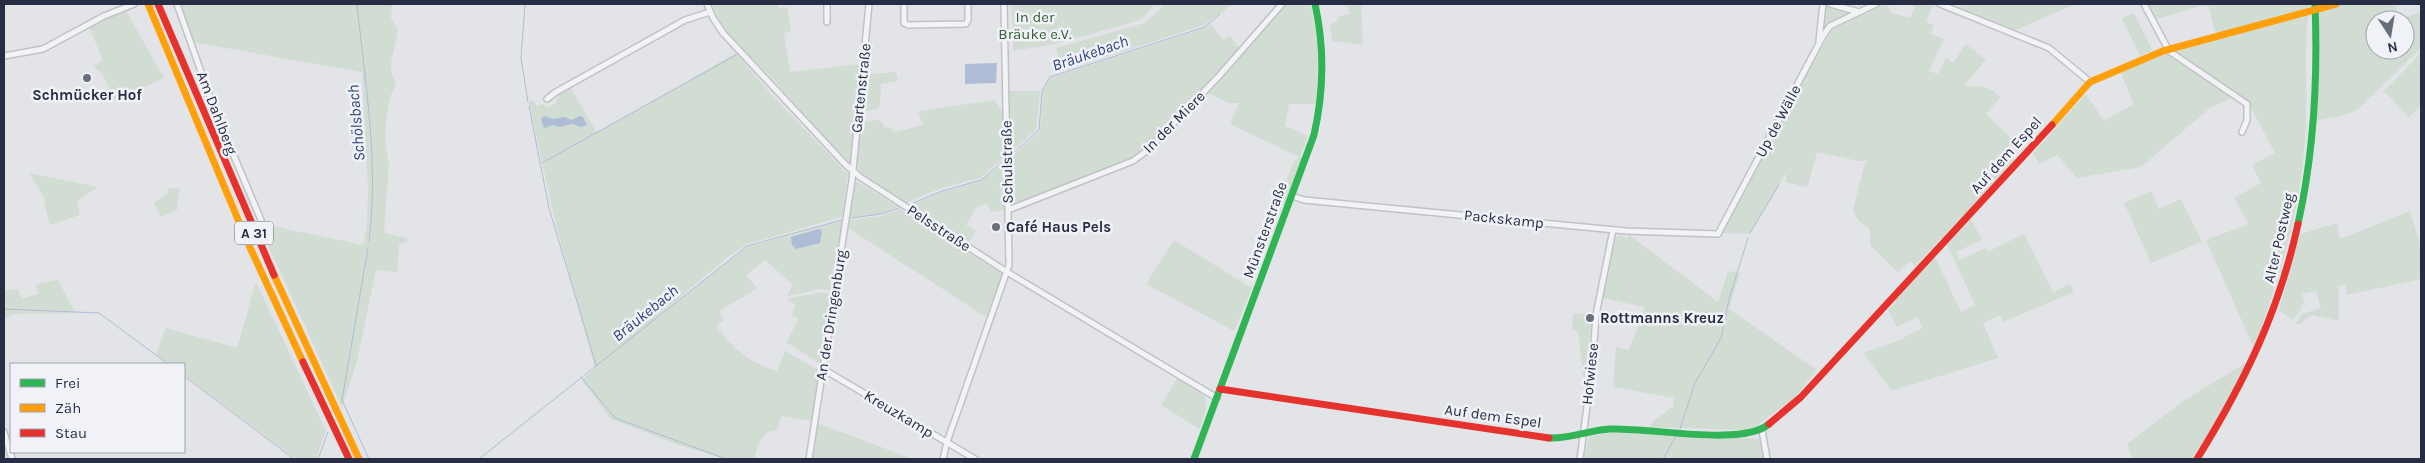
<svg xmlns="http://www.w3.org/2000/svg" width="2425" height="463" font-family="Karla,sans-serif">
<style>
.green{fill:#d1dcd3;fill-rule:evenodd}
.water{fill:#aebcd6}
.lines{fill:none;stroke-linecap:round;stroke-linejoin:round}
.stream{stroke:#aebcd6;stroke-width:1}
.street-casing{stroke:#c1c2c6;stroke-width:8}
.street{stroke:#f2f3f5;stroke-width:5}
.fast{stroke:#30b455;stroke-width:7}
.slow{stroke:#ff9f0a;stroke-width:7}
.jam{stroke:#e5322d;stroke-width:7}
.poi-dot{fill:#696e7d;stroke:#f0f2f8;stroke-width:2}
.labels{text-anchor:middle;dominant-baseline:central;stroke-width:5;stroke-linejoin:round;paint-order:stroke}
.shield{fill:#f0f2f8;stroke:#63697a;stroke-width:1}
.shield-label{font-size:14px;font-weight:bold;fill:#272e44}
.park-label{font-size:15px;fill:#366133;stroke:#f0f2f8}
.street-label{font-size:15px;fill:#272e44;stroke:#f0f2f8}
.poi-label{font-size:15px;font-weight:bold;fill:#272e44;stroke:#f0f2f8;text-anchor:start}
.water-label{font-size:16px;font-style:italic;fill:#2d467c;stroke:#f0f2f8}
</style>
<rect width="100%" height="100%" fill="#e3e4e8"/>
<path class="green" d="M179,4h213l-1,14 7,12c-2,18 -13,36 -2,52 -1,8 -6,12 -7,19 -3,18 -6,44 0,61l-5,71 23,5v4l-8,3 -2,27 -21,-2 -19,91 -15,46 -84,-184 105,22 4,-20 1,-34 -6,-119 -170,-30z
M712,4h66l1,4 8,-1 4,25 -7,1 6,39 71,-8 -10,99h-4c-23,-25 -45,-52 -68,-77 -21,-24 -58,-52 -67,-82z
M1012,4h143l-12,14 -6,3 -82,23 -42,7z
M1165,4h68l-29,21 -142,46 -6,-23 89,-25z
M1286,4h24c8,32 12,64 7,98l-2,2h-26l-4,22 23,10 -8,21h4l-19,49 -6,-3 14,-40 6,-6 -69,-33 9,-21h-11l-20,-10z
M1347,4h14l2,41 -31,-4 -2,-17 8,-2 -1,-5 13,-3z
M1885,4h2l4,9 19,5 5,-11 -6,-3h24l-7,18 8,3 -3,9 13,5 -15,32 9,3 8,-16 7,5 13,-19 20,16 -22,25c5,2 6,1 11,1 11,-1 18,5 26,11l-15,17 27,26 -18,21 8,7 9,-11 5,4 -57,62 -2,-2 -43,45 -5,-5 -12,12 -28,-28v-16l-11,-8 -6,-10 11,-45 4,-6 -10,1 -41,-9 -9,33 -2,2 -20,-5v-9l-36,61 -28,-1 91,-172 19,-31z
M1961,4h115l-60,26 -56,-21z
M2146,4h164v3l-94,29 -8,-32 -54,16z
M2341,4h54l4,15 22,-7v36l-65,63 -19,6 -23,4 3,-111zM2375,20h30v30h-30z
M1825,5l26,8 -22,12 -8,8z
M125,9l39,69 -49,23 -12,-26 -10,-9 10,-5 -14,-35z
M2134,13l18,37 -12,6 -18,-38z
M2308,14c-4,42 0,85 -3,126 -6,76 -25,136 -51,208l-48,-108 43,-16 -15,-26 27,-15 -9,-18 23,-12 -27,-51 -74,-48v-2z
M1211,24l12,16 7,-4 10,13 -97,102 -15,10 -113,46 -2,-52 27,-24 3,-40 7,-13 156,-50z
M736,53l34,40 78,81 -6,43 -95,27 -19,13 -76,64 95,-74 95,-26 -10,69 -11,-1 -34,7 6,-11 -28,-25 -19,15 11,13c-13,10 -25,14 -38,24l5,8 -8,6c17,23 33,36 61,45l8,-20 36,20 -8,50 -31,-5 -6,15c-16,0 -18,15 -22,28h-28l-50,-15 -65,-25 -29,-39 13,-12 -40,-147 -26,-119 4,-2 4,6 6,-2 4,4 8,-4 4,-9 12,-7 26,45z
M2421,53v53l-12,11 -25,-26z
M2162,54l6,1 66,42 -23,10 -70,60 -64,11 -20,-23 -18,9 -6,-11 53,-59 18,27 30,-17 -13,-31z
M896,72l2,9 -17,3 -1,21 -2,4 -17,3 4,-37z
M1009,91h31l-4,39 -24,21z
M995,100l7,11v48l-22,19 -39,10 -35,15 -46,-31 -3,-9 4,-43 8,2 8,-3 6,4 2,5 5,-1 5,5 28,-7 -5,-14z
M1002,164l2,46 -13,2 -4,-9 -11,5 -10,17 10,6 -7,11 -57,-37 30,-13 38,-11z
M29,173l69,14 -21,14 3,14 -30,10 -6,-22 2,-2z
M858,182l40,25 -16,6 -33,5 6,-35z
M167,188l13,1 -3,15 1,5 -17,8 -7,-14 14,-10z
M2151,191l8,18 22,-10 21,43 -51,21 -27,-60z
M900,209l103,65 -17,43 -138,-89 1,-8 33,-4z
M2410,211l11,37v31l-74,16 -2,-11 -6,2v35l-27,-6 -13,10 -3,-2 6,-9 19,-6 -5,-17 -14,3 3,10 -4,1v4l-8,11 -14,-9 21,-77 37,-11 3,15 6,-1z
M1971,219l11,21 -26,12 3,8 26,-12 4,3 35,-17 29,58 17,-8 4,8 -71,30 -3,-7 -17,8 15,35 -106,33 -29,-38 41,-14v-2l19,-9 -6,-11 -20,10 -9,-17 8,-8 -2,-5 41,-40 26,55 14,-7 -28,-61z
M1621,235l6,4 2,-4 89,67 10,-31 12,2 -11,36 88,61 -22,27 -44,33 -101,-3 3,-6 20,-14 1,-9 -61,-11 3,-40 13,3 16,-43 -43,-9 13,-61z
M1174,240l78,48 -18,43 -88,-47z
M58,280l17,33 -61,1 -10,5v-28l14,-2 4,10 16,-5 -2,-10z
M256,282l70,149 -10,28h-20l-112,-84v-11h-15l-13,-10 10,-26 71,20z
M822,292l10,2 -10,69 -2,1 -34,-22 13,-23 -7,-4 4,-10 -10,-6z
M1573,313l19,2 -8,66 -6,-50 -6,-1z
M2244,364l3,4 -46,79 -10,12h-59l-5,-15 56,-43z
M1178,377l27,20 1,11 -6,21 -39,-24z
M817,423l96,36h-102z
M1612,433l149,6 3,20h-180l5,-23z"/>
<path class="water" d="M997,63l-1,20 -31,1v-20z
M544,116l9,3 11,-2 8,3 7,-4 4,1 4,8 -6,2 -9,-3 -12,3 -7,-2 -9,3 -3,-9z
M819,229l3,2 -2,12 -24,6 -4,-4 -1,-8z"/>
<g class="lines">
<path class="stream" d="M357,4c8,78 22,159 12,237
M525,4l-4,54 7,44
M529,106l20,102 47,157
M1012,154l27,-24 3,-39 8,-14 155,-50 15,-13
M542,163l194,-108
M911,204l31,-13 39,-11 21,-18
M851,218l30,-4 18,-6
M1750,233l29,-48
M368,248l-26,152 27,59
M4,309l95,4 69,51
M184,376l110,83
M581,377l34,41 111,41
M1680,429l15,-46 26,-45 8,-39 19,-61
M318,459l10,-27
M479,459l268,-213 95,-26
M1663,459l13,-23"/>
<defs>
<path id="street" d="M177,4l38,107 46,109
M707,4l6,14 10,15 122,131 15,13 147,95 210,126
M904,4v19l4,2 58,-1 2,-4v-16
M1830,4l29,8
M1940,4l109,44 41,34
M2144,4l25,47 78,53v16l-5,12
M827,22v-18
M1819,41l4,-37
M4,56l39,-7 61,-33 30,-12
M547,99l9,-7 129,-72 25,-8
M1292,196l12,4 322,31 92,3 105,-198 7,-10 46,-22
M1008,210l125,-49 15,-11 71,-74 63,-72
M823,369l152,90
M1762,430l5,29
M4,432l8,27
M809,459l43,-279 17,-176
M943,459l4,-17 62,-177 -5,-261
M1580,459l12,-90 4,-54 17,-85"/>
</defs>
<use href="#street" class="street-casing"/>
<use href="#street" class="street"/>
<path class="fast" d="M2298,224c16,-72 20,-146 17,-220
M1549,438c21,1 41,-8 61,-9 38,-2 132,18 159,-5
M1194,459l120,-324c10,-44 11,-86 1,-131"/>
<path class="slow" d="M148,4l99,237 56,121
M2052,125l38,-43 73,-31 173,-47
M274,275l85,184"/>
<path class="jam" d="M158,4l116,271
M303,362l46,97
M1220,389l329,49
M1769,424l32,-27 251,-272
M2197,459c47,-76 82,-147 101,-235"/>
</g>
<g class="poi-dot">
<circle cx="87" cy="78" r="5"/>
<circle cx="996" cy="227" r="5"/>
<circle cx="1590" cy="318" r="5"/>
</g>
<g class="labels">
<rect class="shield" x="235" y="221.5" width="38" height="23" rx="4"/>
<g class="shield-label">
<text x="254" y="233">A 31</text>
</g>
<g class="park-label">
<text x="1035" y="17">In der<tspan x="1035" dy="17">Bräuke e.V.</tspan></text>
</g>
<g class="street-label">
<text transform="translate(861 88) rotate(-84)">Gartenstraße</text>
<text transform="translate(217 113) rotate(69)">Am Dahlberg</text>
<text transform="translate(1778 121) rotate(-62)">Up de Wälle</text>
<text transform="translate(1174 122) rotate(-45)">In der Miere</text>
<text transform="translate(2006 155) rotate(-48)">Auf dem Espel</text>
<text transform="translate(1007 162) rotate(-91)">Schulstraße</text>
<text transform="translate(1504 219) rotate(6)">Packskamp</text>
<text transform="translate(939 228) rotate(33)">Pelsstraße</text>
<text transform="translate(1265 230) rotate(-70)">Münsterstraße</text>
<text transform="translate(2279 238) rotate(-77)">Alter Postweg</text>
<text transform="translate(831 315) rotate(-81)">An der Dringenburg</text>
<text transform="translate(1590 374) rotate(-84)">Hofwiese</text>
<text transform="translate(899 414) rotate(31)">Kreuzkamp</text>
<text transform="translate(1493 416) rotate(8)">Auf dem Espel</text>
</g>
<g class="poi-label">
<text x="87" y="95" text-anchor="middle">Schmücker Hof</text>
<text x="1006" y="227">Café Haus Pels</text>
<text x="1600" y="318">Rottmanns Kreuz</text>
</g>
<g class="water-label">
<text transform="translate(1090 53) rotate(-19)">Bräukebach</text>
<text transform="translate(356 123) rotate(-95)">Schölsbach</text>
<text transform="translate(645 313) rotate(-39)">Bräukebach</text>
</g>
</g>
<rect width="2425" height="463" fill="none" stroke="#272e44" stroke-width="10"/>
<rect x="10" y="363" width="175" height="90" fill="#f0f2f8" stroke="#a0a4b0"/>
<rect x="20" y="379" width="25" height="8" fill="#30b455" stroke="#a0a4b0"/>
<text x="55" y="388" font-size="15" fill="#272e44">Frei</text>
<rect x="20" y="404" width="25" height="8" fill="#ff9f0a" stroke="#a0a4b0"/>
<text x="55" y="413" font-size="15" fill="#272e44">Zäh</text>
<rect x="20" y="429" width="25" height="8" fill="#e5322d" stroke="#a0a4b0"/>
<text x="55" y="438" font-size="15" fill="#272e44">Stau</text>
<g transform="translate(2390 35) rotate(168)"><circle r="24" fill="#f0f2f8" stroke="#a0a4b0"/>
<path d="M0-4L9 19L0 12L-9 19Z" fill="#696e7d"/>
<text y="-8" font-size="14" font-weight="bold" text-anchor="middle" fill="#272e44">N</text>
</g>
</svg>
